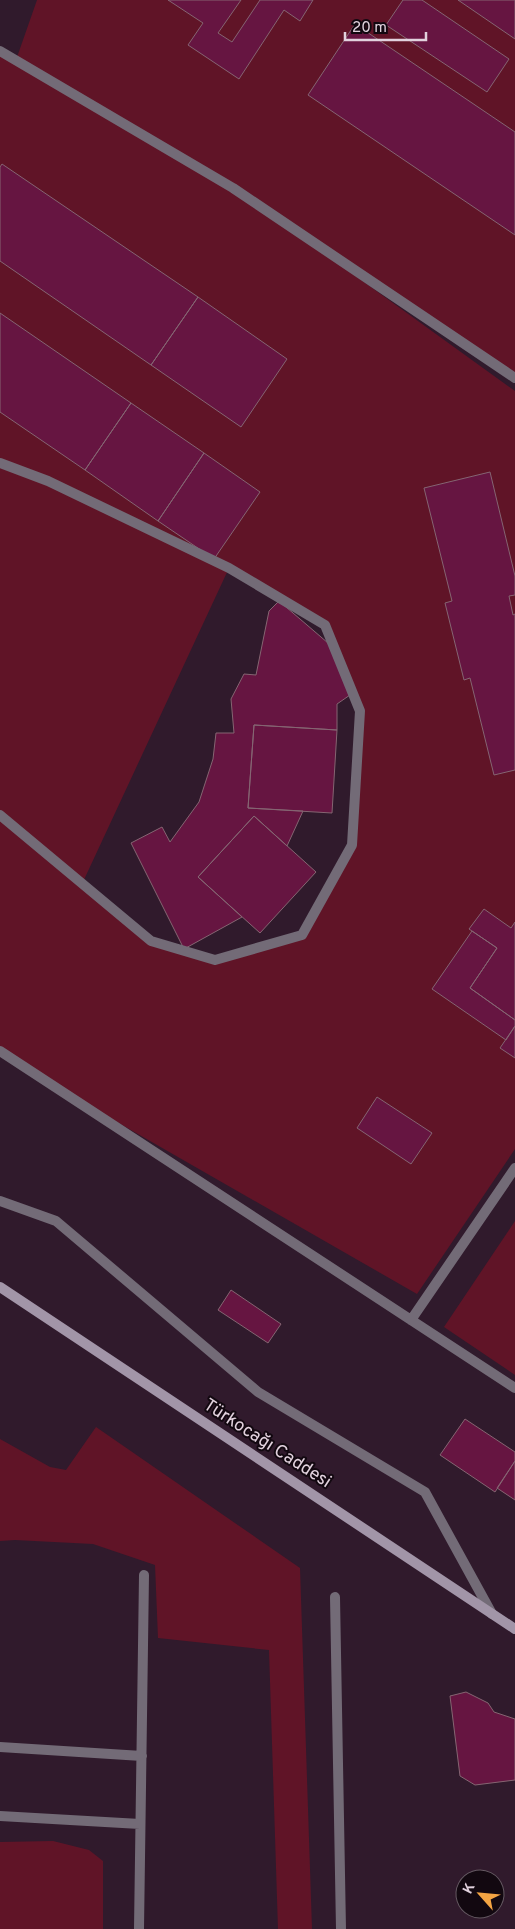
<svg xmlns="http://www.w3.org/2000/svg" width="515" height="1929" font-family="Overpass,sans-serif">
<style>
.green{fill:#601427;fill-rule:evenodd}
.building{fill:#661541;stroke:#856572}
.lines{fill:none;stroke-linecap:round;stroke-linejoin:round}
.lane{stroke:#736b77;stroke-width:10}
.secondary{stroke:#a295a8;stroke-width:10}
.labels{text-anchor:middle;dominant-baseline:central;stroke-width:4;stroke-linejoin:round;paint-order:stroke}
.street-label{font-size:18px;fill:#e2d2de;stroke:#120810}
</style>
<rect width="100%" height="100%" fill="#301a2c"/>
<path class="green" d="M37,0h478v375l-266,-176 266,192v758l-98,145 -382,-219 -35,-24v-1000l16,9zM229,568l96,57 35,86 -8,134 -50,90 -87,25 -64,-19 -69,-57z
M515,1221v154l-71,-48z
M96,1427l204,141 12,361h-34l-9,-279 -111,-12 -3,-73 -62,-21 -78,-4 -15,1v-102l50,28 16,3z
M53,1841l36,9 14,11v68h-103v-87z"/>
<path class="building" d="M168,0h73l-23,33 14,9 28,-42h53l-13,21 -16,-11 -45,69 -51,-34 15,-22z
M403,0h19l87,59 -22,33 -101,-67z
M458,0h57v39z
M355,24l160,108v103l-207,-140z
M2,164l196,133 -47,68 -151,-104v-94z
M198,297l89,62 -46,68 -90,-62z
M0,313l131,90 -46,67 -85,-58z
M131,403l73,50 -46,68 -73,-51z
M204,453l56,39 -46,67 -56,-38z
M490,472l25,104v19l-6,1 4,19 2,-1v156l-21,5 -24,-97 -6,2 -19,-77 7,-2 -28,-113z
M279,601l49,42 22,52 -13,9v26l-83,-5 -6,83 55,3 -16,35 -33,-30 -56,61 44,40 -58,32 -53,-106 31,-16 8,15 29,-40 14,-43 3,-26h18l-3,-34 13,-25 12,1 13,-64z
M254,725l83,5 -5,83 -84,-5z
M254,816l62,56 -56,61 -62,-56z
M484,909l27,19 4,-6v98l-45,-32 27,-40 -28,-19z
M472,931l25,17 -27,40 45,32v6l-9,14 -74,-51z
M515,1026v32l-15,-10z
M377,1097l55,36 -21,31 -54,-36z
M231,1290l50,34 -13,19 -50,-33z
M465,1419l50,33v9l-20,31 -55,-37z
M515,1461v39l-18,-12z
M466,1692l22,11 6,9 21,7v61l-40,5 -15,-9 -10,-80z"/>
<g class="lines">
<path class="lane" d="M0,51l233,137 282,190
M0,463l48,18 181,87 96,57 35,86 -8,134 -50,90 -87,25 -64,-19 -151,-126
M0,1051l515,337
M0,1201l56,20 202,171 167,100 67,122
M411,1320l104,-152
M335,1597l6,332
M0,1747l142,9
M0,1816l140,8
M139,1929l5,-354"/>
<path class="secondary" d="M0,1287l515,342"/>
</g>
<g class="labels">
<g class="street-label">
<text transform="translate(267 1444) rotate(33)">Türkocağı Caddesi</text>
</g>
</g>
<g transform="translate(480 1894) rotate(297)"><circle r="24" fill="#120810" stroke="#655962"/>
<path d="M0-4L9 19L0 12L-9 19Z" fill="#f3a443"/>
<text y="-8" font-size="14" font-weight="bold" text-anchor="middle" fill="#e2d2de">K</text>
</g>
<path d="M345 32v8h81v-8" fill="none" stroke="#e2d2de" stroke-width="2.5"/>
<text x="352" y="32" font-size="15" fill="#e2d2de" stroke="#120810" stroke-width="4" paint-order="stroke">20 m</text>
</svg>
